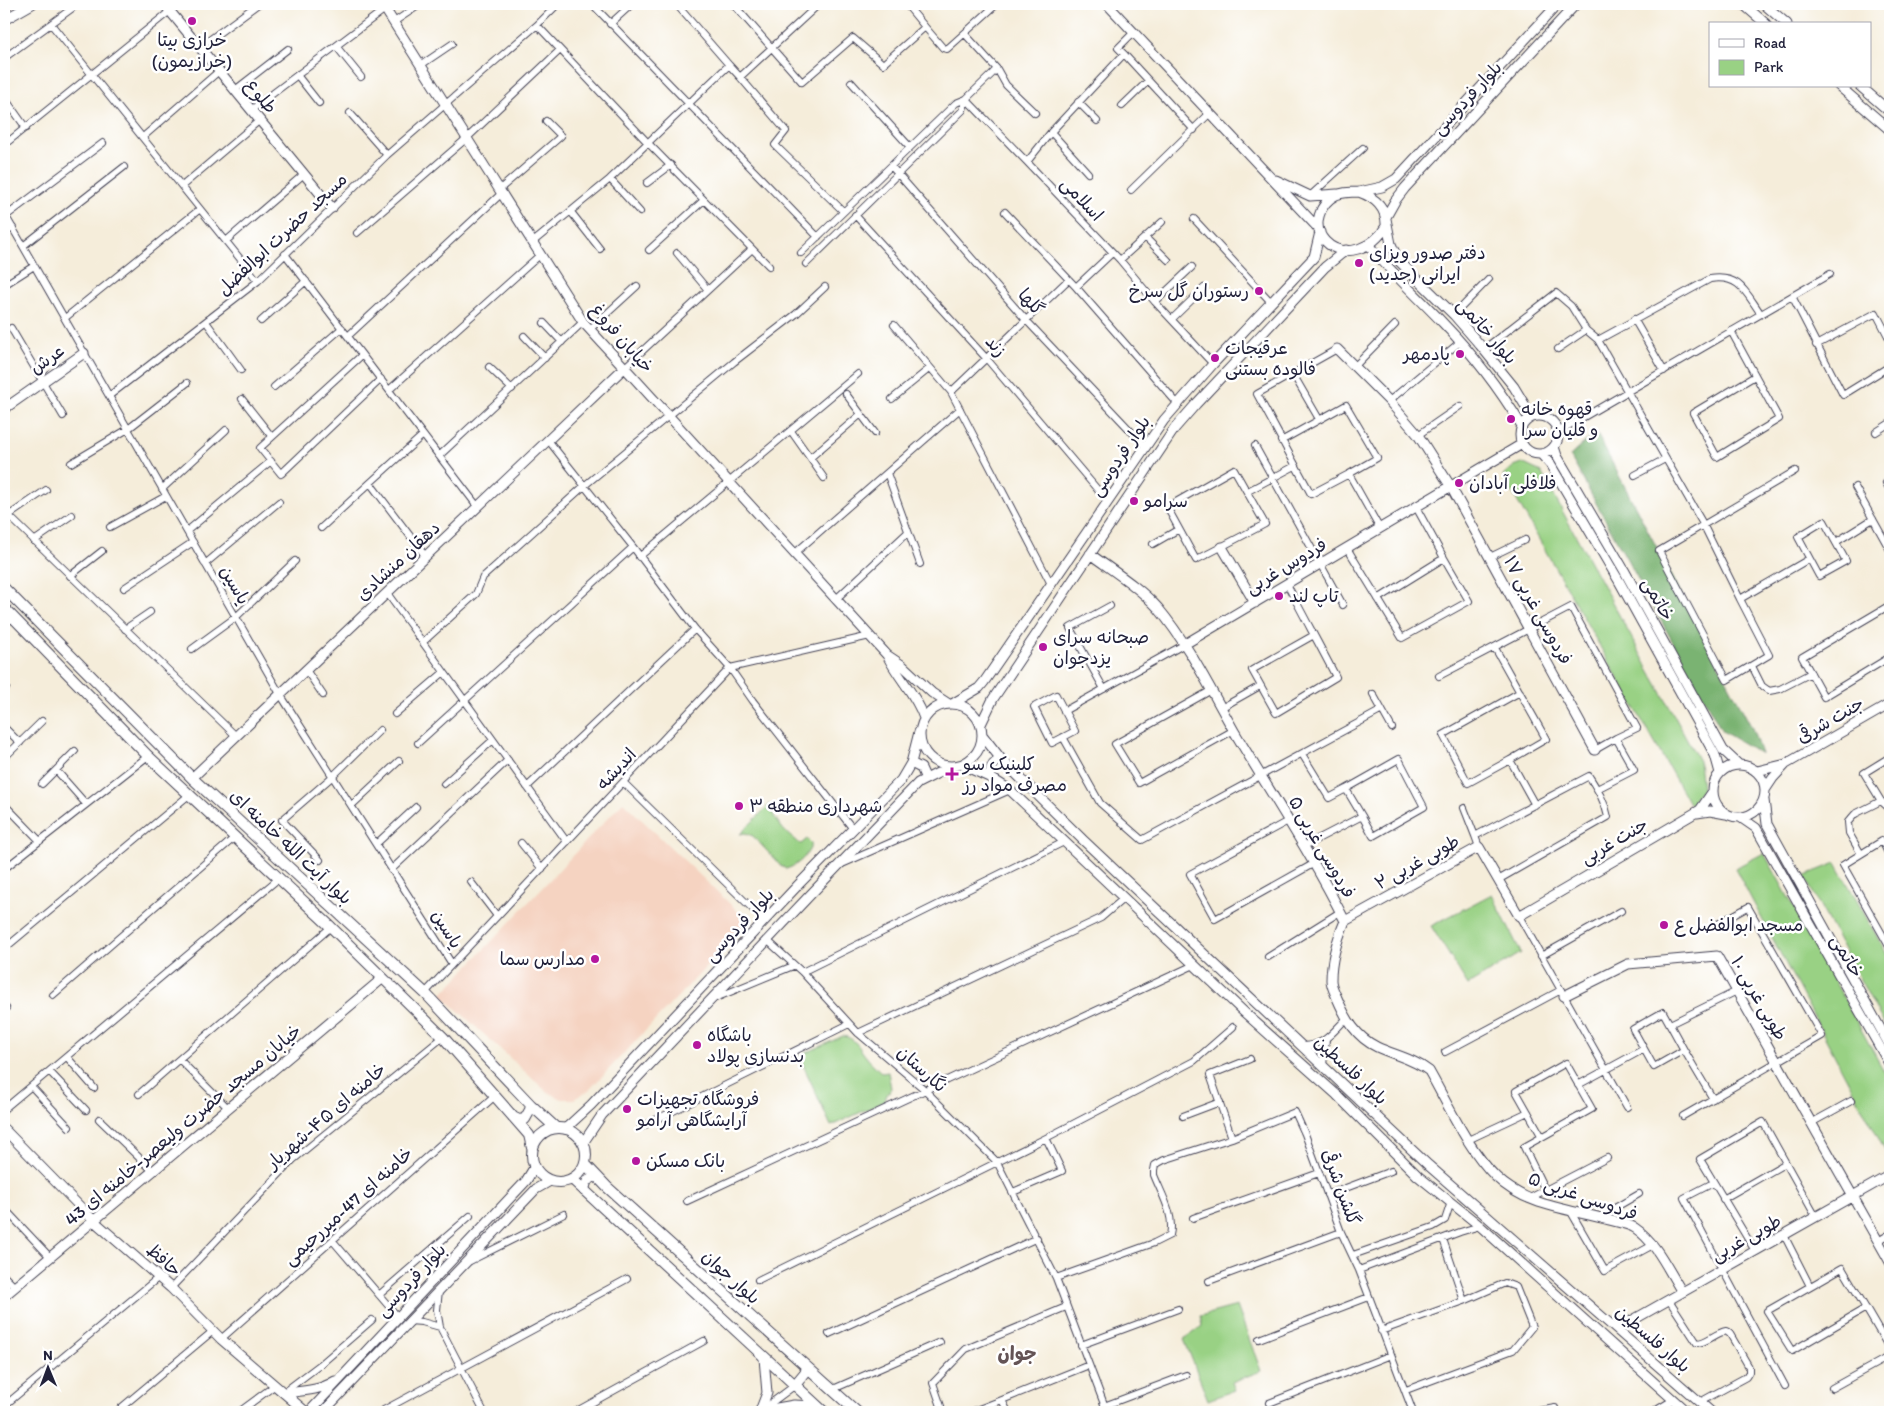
<svg xmlns="http://www.w3.org/2000/svg" width="1894" height="1416" font-family="Itim,'Playpen Sans Arabic',sans-serif">
<style>
.built{fill:#f5d3c1}
.green{fill:#99d184;stroke:#5e7a60}
.forest{fill:#7ab372;stroke:#4e6a56}
.lines{fill:none;stroke-linecap:round;stroke-linejoin:round}
.street-casing{stroke:#424053;stroke-width:8}
.secondary-casing{stroke:#424053;stroke-width:11}
.primary-casing{stroke:#424053;stroke-width:12}
.street{stroke:#fff;stroke-width:6}
.secondary{stroke:#fff;stroke-width:9}
.primary{stroke:#fff;stroke-width:10}
.poi-dot{fill:#b5179e;stroke:#fff;stroke-width:2}
.labels{text-anchor:middle;dominant-baseline:central;stroke-width:5;stroke-linejoin:round;paint-order:stroke}
.poi-label{font-size:18px;fill:#22223b;stroke:#fff;text-anchor:start}
.street-label{font-size:18px;fill:#22223b;stroke:#fff}
.neighbourhood-label{font-size:19px;font-weight:bold;fill:#645456;stroke:#fff}
</style>
<rect width="100%" height="100%" fill="#fff"/>
<filter id="ink" filterUnits="userSpaceOnUse"><feTurbulence type="fractalNoise" baseFrequency=".02" numOctaves="2"/><feDisplacementMap in="SourceGraphic" scale="10" xChannelSelector="R" yChannelSelector="G"/><feConvolveMatrix kernelMatrix="1 2 1 2 8 2 1 2 1" color-interpolation-filters="sRGB"/></filter>
<filter id="wash" filterUnits="userSpaceOnUse"><feTurbulence type="fractalNoise" baseFrequency=".0096" numOctaves="4" result="noise"/><feDisplacementMap in="SourceGraphic" scale="20" xChannelSelector="R" yChannelSelector="G"/><feGaussianBlur stdDeviation="1.12" result="paint"/><feColorMatrix in="noise" values="0 0 0 0 0 0 0 0 0 0 0 0 0 0 0 0 0 1.4 0 .05"/><feComposite in="paint" operator="in"/></filter>
<g filter="url(#wash)">
<rect width="100%" height="100%" fill="#f5edda"/>
<path class="built" d="M623,802l126,120 -160,168 -15,9h-12l-16,-8 -105,-96z"/>
<path class="green" d="M1522,463l19,9 158,289 3,28 -12,16 -187,-329 11,-10z
M770,804c2,15 18,33 31,40l6,-5 5,5c-5,12 -13,21 -26,25l-5,-3 -28,-30 -8,-3 -5,1z
M1764,853l126,229v78l-155,-292z
M1836,863l54,97v75l-86,-159z
M1492,894l29,59 -53,32 -37,-59z
M843,1036c12,2 15,10 21,18 5,7 12,13 18,19l6,-1 3,16 -8,14 -52,24 -32,-70z
M1237,1306l24,65 -29,11 3,8 -27,10 -24,-61 18,-13 -2,-10z"/>
<path class="forest" d="M1596,432l156,296 9,26 -39,-23 -152,-275z"/>
</g>
<g filter="url(#ink)">
<g class="lines">
<defs>
<path id="street" d="M592,4l226,233
M676,4l53,61
M733,4l69,78 51,-44 30,26 42,-37 18,21 4,1 50,-45
M906,4l19,23
M394,22l27,-18
M51,24l207,257
M610,24l22,-20
M537,25l112,119 120,122
M336,46l25,31
M200,47l58,-43
M1124,54l-6,-6 16,-16
M4,58l74,-54
M421,65l31,-21
M997,69l9,16 29,28
M297,75l22,28
M740,77l46,54 -11,14 68,66
M851,82l59,65
M235,90l53,-41
M4,97l22,31
M966,99l61,63
M1078,102l19,19
M1122,106l26,-25
M251,110l134,-101
M350,113l37,42
M1194,130l-70,-76 -73,78 -24,30 93,98 35,42 58,62
M1051,132l37,41
M143,137l76,-66
M4,145l166,-134
M891,166l135,154 120,127
M610,179l30,33
M647,183l24,-18
M182,186l78,-66
M500,189l61,-53 -15,-15
M1131,190l79,-77
M1310,196l53,-48
M571,212l29,37
M1005,212l71,75 101,116
M4,213l276,481 172,270
M855,215l131,143 122,144
M6,216l97,-73
M1194,219l77,83
M4,233l9,-5
M357,233l110,-95 93,-88
M1146,238l22,22
M226,241l78,-67
M533,242l77,-63 119,-114 11,12 79,-73
M23,246l101,-79
M649,250l55,-50
M677,253l31,37
M801,253l155,-150 10,-4 31,-30 -32,-35
M285,254l193,253
M1120,260l42,-38
M806,264l157,-154 3,-11
M4,285l30,-19
M1076,287l36,-34
M1792,296l51,99 47,-29
M1155,302l37,-35
M1454,315l35,-36
M65,318l135,-109
M1172,319l32,-31
M1634,319l30,52
M261,321l45,-40
M207,323l34,47
M544,323l18,19
M894,325l57,67 100,192
M11,328l52,88
M590,329l47,-43
M1731,331l48,88 -62,38 -24,-44 62,-37
M348,336l154,-143
M524,336l21,22
M1598,340l112,-61c30,-5 36,14 51,35
M1816,345l60,-32 14,27
M1337,349l-80,45 54,100 38,-20 31,55
M1484,349l72,-56 15,13 15,24 12,10 105,184 37,75
M1558,349l28,-19
M362,355l-102,93 21,26 100,-95
M1355,366l40,-41
M489,367l23,22
M625,367l127,-118
M1293,374l26,45
M274,387l68,-59
M389,390l152,-136
M951,392l117,-112
M846,394l29,39
M109,396l149,-115 129,-126 150,-130 21,-21
M242,399l30,38
M892,399l38,-31
M1389,401l71,-59
M791,431l19,27 51,-44
M1558,432l272,-158
M1876,432l14,-9
M423,435l-53,48 56,74
M1418,435l42,-29
M548,440l85,107 62,82 35,39 23,33 100,128
M1281,441l65,-36 31,53 -28,16
M1255,446l88,159
M439,456l144,-134
M810,458l14,20
M71,463l57,-34 59,-46
M1234,469l31,55 -69,36 -29,-53z
M1795,471l-136,80 68,129 42,-25 -29,-56 69,-40
M887,473l33,91
M1635,475l30,-16
M1890,481l-4,2 4,7
M1855,487l35,63
M162,489l64,-59
M1248,491l47,-25
M1416,507l28,51
M4,511l232,225
M8,516l38,-26
M1824,521l22,40 -27,15 -21,-39z
M110,527l56,-31
M321,528l49,-45
M187,531l84,-70
M34,541l38,-26
M1836,542l37,-23
M1153,544l26,-15
M1347,548l55,90 67,-37 -25,-43 -66,41
M794,554l166,-145
M639,557l219,-183
M1490,557l35,-17
M205,564l74,-62
M70,576l32,-25
M1287,584c16,31 33,62 49,93l-60,36 -24,-43 62,-35
M124,588l69,-46
M387,593l180,249
M836,599l72,-67
M1890,605l-88,52 22,40 66,-40
M4,625l9,-8
M125,629l25,-17
M423,642l53,-48 7,-17 101,-91 150,-124 62,-48 29,-27
M1495,648l51,91 -36,21
M192,649l44,-32 59,-56
M1752,666l10,20 7,5 11,-2 31,-16
M306,670l17,25
M1439,676l132,-69 66,121 -21,10
M1104,689l-34,-61 40,-22
M4,690l2,-2
M1210,691l-95,53 24,39 95,-53
M1520,692l-77,43 25,48 42,-23 25,45
M1373,694l19,34
M1056,695l19,36 -23,12 -18,-36z
M1221,708l39,-22
M1064,711l121,-67
M395,714l49,-42
M4,727l16,16
M1063,737l37,66 42,37 240,-130
M418,743l215,-196
M1595,750l21,-12 18,32 -37,19
M1302,754l27,44 17,-9
M1890,757l-26,16 17,28 9,8
M4,758l38,-37
M56,770l30,34
M624,783l141,138
M42,784l33,-33
M444,784l49,-44
M527,787l168,-158
M4,804l36,37
M352,805l47,-44
M1464,808l11,28
M1288,821l-98,53 25,45 98,-55
M521,843l21,26
M376,844l40,-37
M1304,846l58,-30 -16,-27 53,-30 25,48 -51,29 -11,-20
M1479,847l-4,-11 114,-60c8,13 16,25 19,41l-110,63
M1861,854l-12,-21 -1,-11 7,-8 26,-13
M1890,857l-8,-16 -39,24 47,83
M320,860l-38,-40 51,-44 47,-46
M842,864l168,-74
M4,869l144,-113
M391,870l117,-110
M471,882l26,34
M1519,916l108,191
M767,940l35,32 56,61 66,56 73,73 59,116 51,134
M4,949l185,-154
M1541,956l80,-45
M1268,957l72,-45
M802,972l262,-130
M425,993l305,-325 140,-32
M53,995l181,-157
M713,999l80,-33
M4,1011l2,-3
M1663,1012l21,38 -30,17 -21,-38z
M1670,1024l67,-33
M858,1033l243,-115 22,-19
M1303,1046c22,-1 28,-12 43,-27
M1684,1050l29,49
M1445,1052l116,-62
M67,1057l27,31
M180,1060l48,48
M1323,1065l3,-25
M50,1072l36,38
M1578,1085l66,-36
M32,1087l37,40
M139,1094l192,-167
M4,1109l274,-230
M1183,1116l37,-14
M1683,1116l139,-80 -74,-129 -32,18
M99,1119l54,52
M1811,1123l40,-22
M641,1127l208,-103
M1542,1137l-26,-46 50,-28 26,46 -68,38 21,43
M1232,1138l-22,-63 40,-16
M1468,1140l60,-28
M1713,1183l-29,15 101,188
M1013,1192l49,-21 -16,-33
M1327,1195l64,-24
M1528,1199l79,-41
M1723,1199l63,-36
M687,1201l507,-236
M4,1208l46,49
M1571,1212l34,59 48,-26
M1599,1217l40,-23
M1193,1218l126,-45
M1784,1235l26,51
M1443,1239l21,62
M333,1241l65,76
M1878,1241l12,-7
M1755,1251l-55,-92 63,-37 53,95
M1353,1255l80,-28 12,-7 6,-18
M470,1261l94,-47
M1359,1270l101,-38 20,-6
M4,1276l11,11
M1056,1278l98,-35 16,-8c5,-20 -9,-42 -16,-60v-5l1,-5 9,-5 68,-22 63,-26 10,22 36,98 18,38 54,142
M758,1280l288,-142 148,-77 39,-34
M1209,1281l132,-49
M171,1288l122,-128 150,-123
M439,1290l-2,20 3,17 44,85
M379,1295l91,-79
M1669,1300l28,43c10,0 18,-10 29,-12l4,3 19,33v5l-3,5 -46,25
M1866,1308l-74,43 -25,-40 75,-43c16,27 33,55 48,82
M409,1321l13,1 18,5
M1381,1331l83,-30 41,-18 11,4 16,40 -19,23 -107,40
M829,1334l208,-96
M221,1339l274,-243
M1259,1339l110,-42
M1081,1345l97,-36
M1832,1388l58,-32
M831,1390l109,-48
M284,1392l37,-28 51,-44
M1269,1403l122,-48
M4,1406l155,-129
M1104,1406l82,-31
M763,1409l31,-23
M116,1412l97,-81
M239,1412l35,-26
M380,1412l247,-133
M575,1412l129,-71
M943,1412l-10,-29 33,-34 100,-42
M971,1412l31,-12
M1008,1412l-6,-12 87,-35
M1533,1412l22,-4
M1653,1412l20,-12"/>
<path id="secondary" d="M164,4l168,204
M382,4l201,318 304,333c11,23 29,39 37,63
M1107,4l211,224
M1743,4l23,20
M1764,4l23,20
M4,6l4,-2
M4,20l28,-16
M1839,86l51,44
M1860,86l30,26
M1276,180l34,16 27,-2
M1359,192l23,-5 14,-8 162,-175
M1359,192c17,6 28,16 27,34 -11,21 -42,35 -61,15 -14,-15 -5,-38 11,-46 7,-3 16,-3 23,-3z
M1386,217l9,-16 10,-13 171,-184
M1386,219l5,25 7,16 56,55 26,30 34,42 18,30
M1369,246c23,27 49,51 74,77 30,31 57,67 79,103
M1337,349l52,52 29,34 33,52 144,263
M4,409l80,-56
M1520 435a19 19 0 1 1 38 0a19 19 0 1 1-38 0Z
M1554,447l3,9 67,114 99,180 15,14
M1541,454l9,10 69,117 96,174 5,18
M1222,547l33,56
M1090,554c23,17 49,33 68,54 31,37 52,81 76,123 37,63 78,124 111,190 -8,19 -14,38 -14,59 0,6 4,13 6,18 9,21 19,39 40,49 17,8 37,12 52,24 20,35 38,77 67,106 31,30 75,32 113,43 8,2 19,4 26,8 22,15 33,42 47,64
M1185,644l337,-200
M887,655l15,10 30,28 17,11
M920 735a31 31 0 1 1 62 0a31 31 0 1 1-62 0Z
M952,704l27,-16 5,-6 180,-262 49,-56 101,-107 6,-25
M981,724l12,-25 182,-271 21,-24 129,-137 21,-17
M983,736l18,23 81,80 346,326 283,247
M911,763l10,5 5,11
M1713 791a26 26 0 1 1 52 0a26 26 0 1 1-52 0Z
M962,765l29,13 19,12 235,223 92,82 81,81 62,50 207,186
M1757,771l29,-7 104,-60
M192,778l433,-411
M991,778c-2,-10 1,-15 10,-19
M1765,790l8,-12 13,-14
M1764,800l3,24 123,222
M1697,813l13,-2 16,3
M1740,817l16,11 134,237
M1345,921l134,-74 40,69 181,-106 13,-19
M1564,996l64,-32 89,-8 173,306
M4,1129l90,92 77,67 50,51 85,73
M565,1129l26,-24 209,-222 101,-103 10,-17 8,-31
M583,1143l19,-28 209,-221 107,-111 32,-16
M584,1191l3,-10 9,-5
M4,1296l379,-318
M1617,1329l273,-154
M284,1393c18,-2 35,-2 51,-12
M760,1411l34,-6 21,1
M760,1411l7,-18 -3,-35
M309,1412l217,-231 8,-13
M323,1412l213,-223 14,-8"/>
<path id="primary" d="M4,588l188,190 233,215 106,112 25,23
M4,608l144,148 183,171 112,110 86,98 3,13
M513,1117l6,3 6,-1 5,-9 1,-5
M532 1155a27 27 0 1 1 54 0a27 27 0 1 1-54 0Z
M585,1164l22,23 250,225
M572,1179l252,233
M794,1386l14,-17"/>
</defs>
<use href="#street" class="street-casing"/>
<use href="#secondary" class="secondary-casing"/>
<use href="#primary" class="primary-casing"/>
<use href="#street" class="street"/>
<use href="#secondary" class="secondary"/>
<use href="#primary" class="primary"/>
</g>
</g>
<g class="poi-dot">
<circle cx="192" cy="21" r="5"/>
<circle cx="1359" cy="263" r="5"/>
<circle cx="1259" cy="291" r="5"/>
<circle cx="1460" cy="354" r="5"/>
<circle cx="1215" cy="358" r="5"/>
<circle cx="1511" cy="419" r="5"/>
<circle cx="1459" cy="483" r="5"/>
<circle cx="1134" cy="501" r="5"/>
<circle cx="1279" cy="596" r="5"/>
<circle cx="1043" cy="647" r="5"/>
<path d="M949.5 766.5h5v5h5v5h-5v5h-5v-5h-5v-5h5z"/>
<circle cx="739" cy="806" r="5"/>
<circle cx="1664" cy="925" r="5"/>
<circle cx="595" cy="959" r="5"/>
<circle cx="697" cy="1045" r="5"/>
<circle cx="627" cy="1109" r="5"/>
<circle cx="636" cy="1161" r="5"/>
</g>
<g class="labels">
<g class="poi-label">
<text x="192" y="40" text-anchor="middle">خرازی بیتا<tspan x="192" dy="21">(خرازیمون)</tspan></text>
<text x="1369" y="253">دفتر صدور ویزای<tspan x="1369" dy="21">ایرانی (جدید)</tspan></text>
<text x="1249" y="291" text-anchor="end">رستوران گل سرخ</text>
<text x="1225" y="348">عرقیجات<tspan x="1225" dy="21">فالوده بستنی</tspan></text>
<text x="1450" y="354" text-anchor="end">پادمهر</text>
<text x="1521" y="409">قهوه خانه<tspan x="1521" dy="21">و قلیان سرا</tspan></text>
<text x="1469" y="483">فلافلی آبادان</text>
<text x="1144" y="501">سرامو</text>
<text x="1289" y="596">تاپ لند</text>
<text x="1053" y="637">صبحانه سرای<tspan x="1053" dy="21">یزدجوان</tspan></text>
<text x="963" y="764">کلینیک سو<tspan x="963" dy="21">مصرف مواد رز</tspan></text>
<text x="749" y="806">شهرداری منطقه ۳</text>
<text x="1674" y="925">مسجد ابوالفضل ع</text>
<text x="585" y="959" text-anchor="end">مدارس سما</text>
<text x="707" y="1035">باشگاه<tspan x="707" dy="21">بدنسازی پولاد</tspan></text>
<text x="637" y="1099">فروشگاه تجهیزات<tspan x="637" dy="21">آرایشگاهی آرامو</tspan></text>
<text x="646" y="1161">بانک مسکن</text>
</g>
<g class="street-label">
<text transform="translate(261 96) rotate(51)">طلوع</text>
<text transform="translate(1467 98) rotate(-47)">بلوار فردوسی</text>
<text transform="translate(1082 199) rotate(47)">اسلامی</text>
<text transform="translate(282 234) rotate(-43)">مسجد حضرت ابوالفضل</text>
<text transform="translate(1031 302) rotate(48)">گلها</text>
<text transform="translate(1487 331) rotate(49)">بلوار خاتمی</text>
<text transform="translate(622 338) rotate(49)">خیابان فروغ</text>
<text transform="translate(996 346) rotate(49)">زند</text>
<text transform="translate(47 359) rotate(-35)">عرش</text>
<text transform="translate(1120 456) rotate(-56)">بلوار فردوسی</text>
<text transform="translate(398 561) rotate(-43)">دهقان منشادی</text>
<text transform="translate(1286 566) rotate(-31)">فردوس غربی</text>
<text transform="translate(235 585) rotate(60)">یاسین</text>
<text transform="translate(1658 599) rotate(61)">خاتمی</text>
<text transform="translate(1538 610) rotate(61)">فردوسی غربی ۱۷</text>
<text transform="translate(1830 720) rotate(-30)">جنت شرقی</text>
<text transform="translate(616 769) rotate(-47)">اندیشه</text>
<text transform="translate(1614 841) rotate(-30)">جنت غربی</text>
<text transform="translate(291 847) rotate(43)">بلوار آیت الله خامنه ای</text>
<text transform="translate(1322 847) rotate(60)">فردوسی غربی ۵</text>
<text transform="translate(1417 862) rotate(-29)">طوبی غربی ۲</text>
<text transform="translate(739 925) rotate(-47)">بلوار فردوسی</text>
<text transform="translate(447 929) rotate(58)">یاسین</text>
<text transform="translate(1847 956) rotate(60)">خاتمی</text>
<text transform="translate(1759 998) rotate(60)">طوبی غربی ۱۰</text>
<text transform="translate(922 1069) rotate(42)">نگارستان</text>
<text transform="translate(1351 1070) rotate(43)">بلوار فلسطین</text>
<text transform="translate(326 1116) rotate(-41)">خامنه ای ۴۵-شهریار</text>
<text transform="translate(183 1125) rotate(-40)">خیابان مسجد حضرت ولیعصر-خامنه ای 43</text>
<text transform="translate(1341 1187) rotate(70)">گلشن شرقی</text>
<text transform="translate(1583 1196) rotate(19)">فردوسی غربی ۵</text>
<text transform="translate(348 1206) rotate(-42)">خامنه ای 47-میررحیمی</text>
<text transform="translate(1746 1238) rotate(-29)">طوبی غربی</text>
<text transform="translate(164 1260) rotate(42)">حافظ</text>
<text transform="translate(731 1277) rotate(42)">بلوار جوان</text>
<text transform="translate(411 1280) rotate(-47)">بلوار فردوسی</text>
<text transform="translate(1653 1339) rotate(41)">بلوار فلسطین</text>
</g>
<g class="neighbourhood-label">
<text x="1017" y="1353">جوان</text>
</g>
</g>
<rect width="1894" height="1416" fill="none" stroke="#fff" stroke-width="20"/>
<rect x="1709" y="22" width="162" height="65" fill="#ffffff" stroke="#a7a7b1"/>
<rect x="1719" y="39" width="25" height="8" fill="#ffffff" stroke="#a7a7b1"/>
<text x="1754" y="48" font-size="15" fill="#22223b">Road</text>
<rect x="1719" y="60" width="25" height="15" fill="#99d184" stroke="#a7a7b1"/>
<text x="1754" y="72" font-size="15" fill="#22223b">Park</text>
<g transform="translate(48 1368) rotate(359)" stroke="#ffffff" stroke-width="4" paint-order="stroke">
<path d="M0-4L9 19L0 12L-9 19Z" fill="#22223b"/>
<text y="-8" font-size="14" font-weight="bold" text-anchor="middle" fill="#22223b">N</text>
</g>
</svg>
